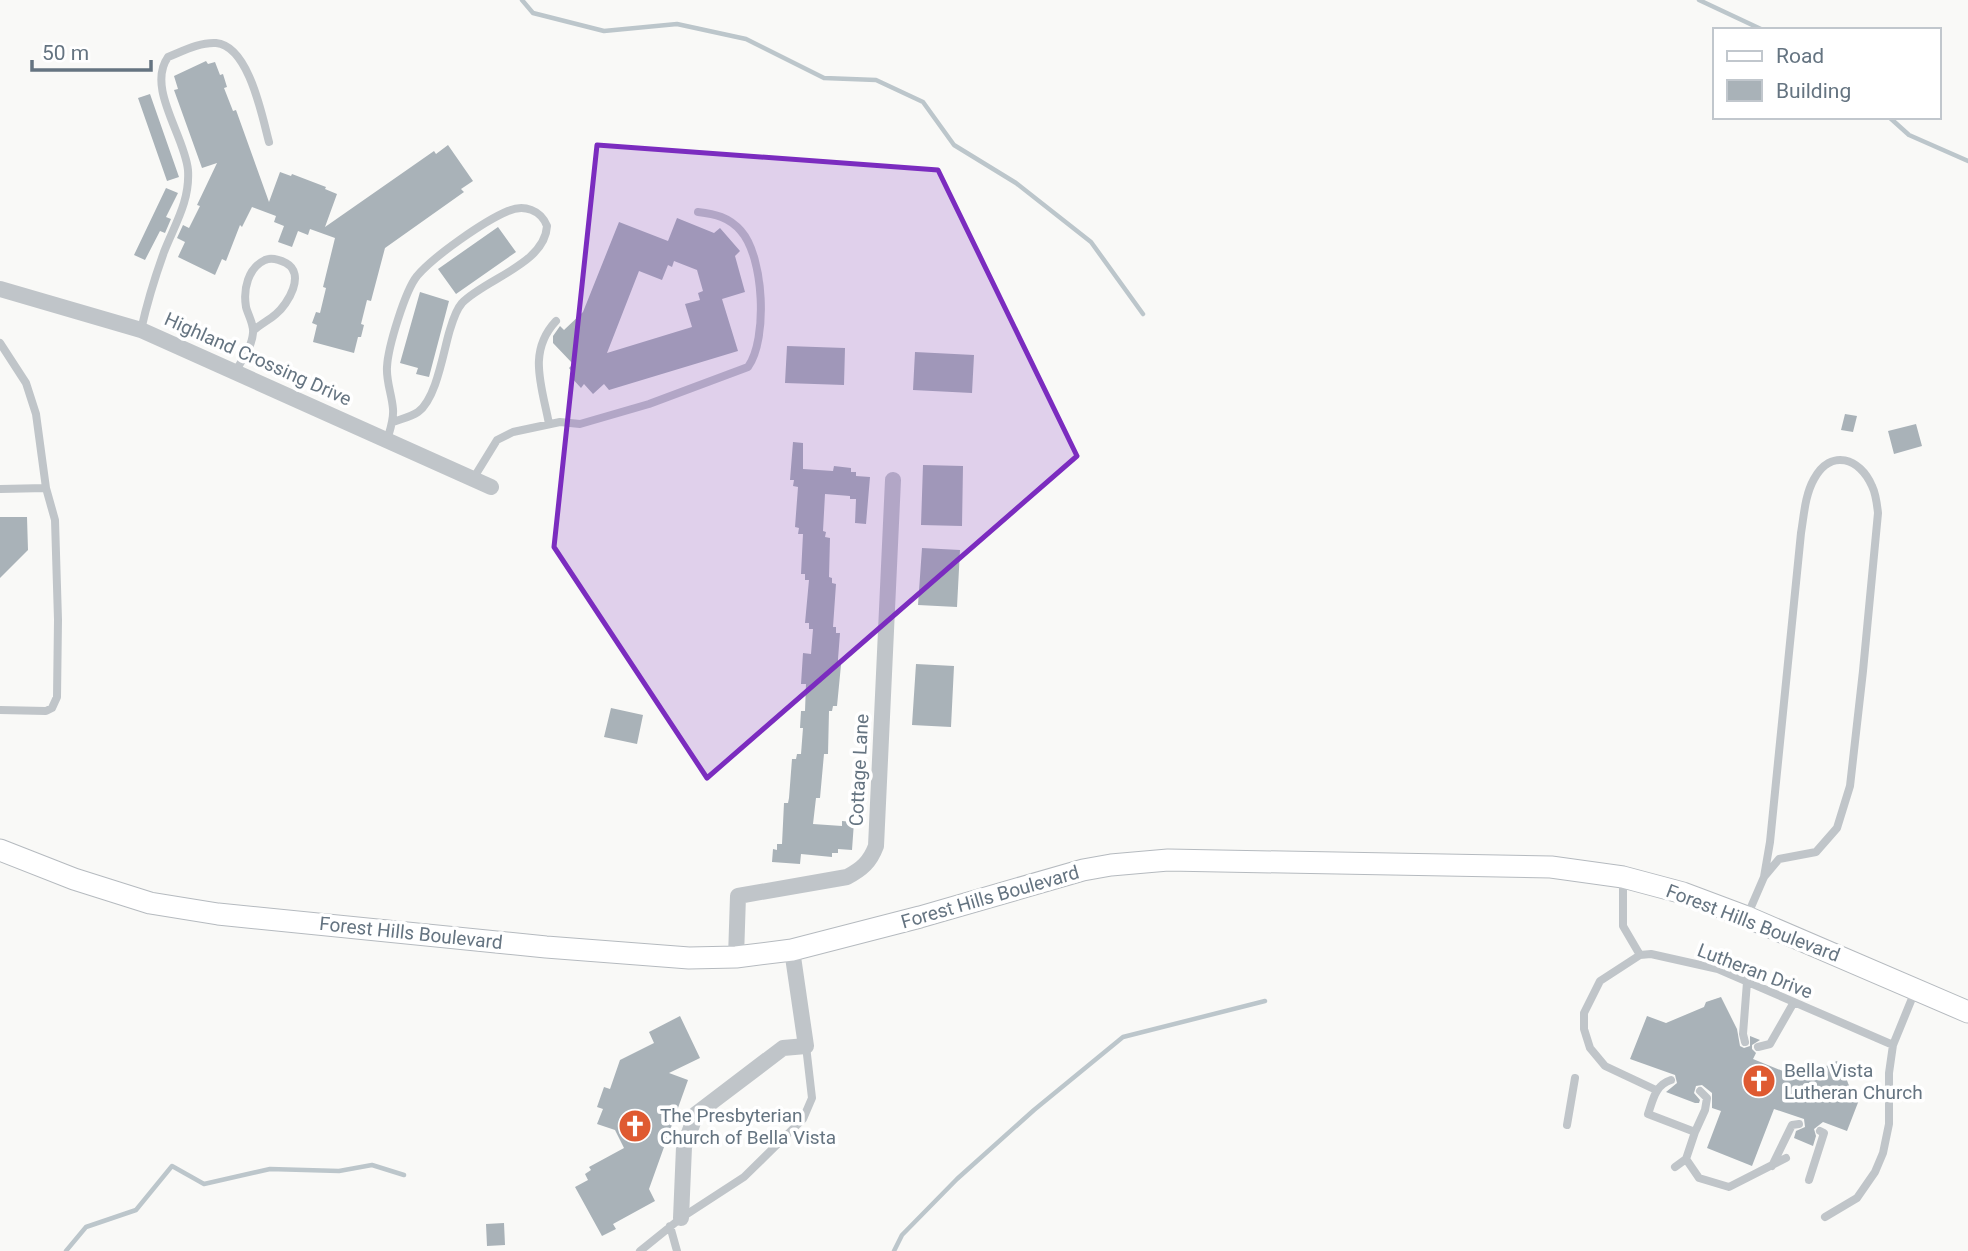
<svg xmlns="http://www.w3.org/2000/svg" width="1968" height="1251" font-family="Roboto,sans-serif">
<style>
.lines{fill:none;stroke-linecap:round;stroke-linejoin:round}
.stream{stroke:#bcc6cb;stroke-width:4.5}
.building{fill:#a9b2b8;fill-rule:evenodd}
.secondary-casing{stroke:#b5babf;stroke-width:23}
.service{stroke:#c0c5c9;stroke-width:8}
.minor{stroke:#c0c5c9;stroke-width:16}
.secondary{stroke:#fff;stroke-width:21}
.marked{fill:#7b2cbf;fill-opacity:0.2;stroke:#7b2cbf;stroke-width:5;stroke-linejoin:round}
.labels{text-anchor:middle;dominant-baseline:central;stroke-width:7;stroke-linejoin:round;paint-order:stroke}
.street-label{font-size:19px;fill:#657481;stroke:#fff}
.poi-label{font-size:19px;fill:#657481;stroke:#fff;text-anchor:start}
</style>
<rect width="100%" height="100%" fill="#f9f9f7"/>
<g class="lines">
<path class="stream" d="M522,0l11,13 71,18 73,-7 69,15 78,39 52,2 47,22 31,43 62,38 75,59 52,72
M1699,0l64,30
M1889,117l20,18 59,26
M66,1251l20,-24 50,-17 36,-44 32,18 66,-15 69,2 33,-6 32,10
M894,1251l8,-16 55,-56 77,-69 89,-73 142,-36"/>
</g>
<path class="building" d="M206,61l2,3 7,-2 5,13 3,-1 4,13 -3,1 9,23 3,-1 33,92 11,-30 11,4 1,-2 34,13 -1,2 12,5 -12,33 109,-76 2,3 12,-9 25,36 -12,8 3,3 -79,56 -14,53 -4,-1 -6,24 3,1 -3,12h-3l-4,16 -41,-11 4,-17 -5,-2 4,-11 4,1 6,-25 -3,-1 12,-49 -25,-9 -2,6 -10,-4 -6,16 -14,-5 6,-16 -10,-4 2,-6 -24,-9 -10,20 -2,-2 -14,36 -4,-2 -7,16 -37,-18 7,-15 -8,-4 6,-13 6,3 11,-22 -3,-1 20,-42 -15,5 -28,-78 4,-1 -4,-13z
M150,94l29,83 -12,4 -29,-83z
M166,188l12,5 -12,24 5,2 -6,14 -5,-2 -15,29 -11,-5z
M677,218l37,15 6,-5 20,23 -5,5 10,36 -23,7 16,52 -129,39 -5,-6 -11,10 -9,-10 -3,4 -11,-12 3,-3 -4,-5 4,-4 -20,-21v-7l7,-10 4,4 19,-18 36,-90 49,19zM674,261l23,9 6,21 -5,2 2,7 -15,4 7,23 -85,26 32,-82 23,9 6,-15 4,2z
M498,227l18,25 -60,42 -18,-25z
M420,292l29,9 -20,76 -13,-3 2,-6 -18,-5z
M787,346l58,2 -1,37 -59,-2z
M915,352l59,3 -2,38 -59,-3z
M1845,414l12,2 -4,16 -12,-2z
M1916,424l6,22 -28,8 -6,-23z
M793,442l10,1v26l30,2 1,-5 17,2v4h5v4l14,1 -4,47 -11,-1 1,-24h-6v-3l-25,-2 -2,37 3,1 -1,5 5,1 -1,39 3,1v5l4,1 -3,43h3v6h4l-2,26v6h3l-4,41h-4l-1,5h-3l-1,43h-4l-4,44h-4l-3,26 29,2v-5l12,1 -2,28 -14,-1v4h-6v4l-31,-3 -1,10 -28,-2 1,-13 4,1v-6h5l2,-41h4l1,-5 3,-39h4l1,-5h4l2,-26h-3l1,-17h4l1,-27h-5l2,-31 8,1 2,-25h-4v-6h-4l4,-43h-4v-6h-4l2,-40h-5l1,-6 -4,-1 3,-40 -5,-1 1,-6h-4z
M923,465l40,1 -1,60 -41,-1z
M0,517h27l1,33 -28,28z
M922,548l38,2 -3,57 -39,-2z
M916,664l38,2 -3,61 -39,-2z
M611,708l32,7 -6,29 -33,-7z
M1721,997l16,32 3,17 4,2 6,-2v-10l10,4 -8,5v4l4,4 -3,6 47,19 37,-17 5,7 12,30 5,2 -12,31 -24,-9 -9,7 2,7 -3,10 -19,-8 2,-7 9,-4 -1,-8 -30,-10 -22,57 -45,-18 14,-37 -9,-3v-15l-10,-8 -6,1 -2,7 6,7 -1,3h-4l-29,-11 11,-9 -2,-8 -45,-16 17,-43 19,7 38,-16 2,-5z
M680,1016l20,42 -31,15 19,7 -39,109 6,12 -42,23 3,5 -14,7 -27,-49 13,-7 -3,-6 6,-4 -2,-3 35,-19 -9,-18 -18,-6 6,-15 -6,-2 7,-20 6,2 10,-29 34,-17 -5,-11z
M504,1223l1,22 -18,1 -1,-22z"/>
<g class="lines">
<defs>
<path id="secondary" d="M0,850l74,29 76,24 68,11 328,33 143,11 47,-1 56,-7 128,-33 163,-47 28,-5 57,-5 383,7 72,10 60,16 64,24 221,95"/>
</defs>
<use href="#secondary" class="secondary-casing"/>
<path class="service" d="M141,330c6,-27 14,-53 23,-78 11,-28 26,-51 24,-82 -3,-34 -42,-82 -20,-113 15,-6 32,-15 48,-14 33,3 46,73 53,99
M0,343l26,40 10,31 10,74 9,32 3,100 -1,77 -5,11 -6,3 -46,-1
M235,372c7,-12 17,-25 18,-39 1,-9 -5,-18 -7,-26 -3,-18 2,-39 19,-47 7,-3 15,0 21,3 20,11 2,41 -10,51 -7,6 -15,10 -22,16
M549,424c-7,-38 -22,-72 7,-103
M387,440c3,-10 7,-20 6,-31 -1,-14 -7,-28 -6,-42 1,-20 18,-76 30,-91 17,-20 67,-55 91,-65 16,-7 33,-1 39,15 -2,38 -62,53 -85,77 -7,8 -10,20 -13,30 -6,21 -13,66 -31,79 -7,5 -17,7 -25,10
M473,479l24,-39 16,-8 47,-10 20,2 69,-20 99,-37c20,-28 16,-110 -7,-136 -12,-14 -26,-17 -43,-19
M0,489l46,-1
M1623,879v47l17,29
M1748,914l16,-37 15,-18 37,-7 21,-24 13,-42 13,-115 15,-158c-1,-9 -2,-19 -6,-27 -12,-28 -41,-38 -58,-7 -9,16 -10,36 -13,54l-31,309 -6,35
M1745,1042l-2,-8 4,-52
M1758,1047l12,-3 24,-42
M1671,1080c-16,5 -18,20 -23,34l47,18 -9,27 13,19 30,9 57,-29
M1656,1090l-51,-24 -15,-18 -6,-19v-16l16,-32 40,-26 11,-1 67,15 175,76
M1567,1125l8,-47
M1695,1132l10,-22 2,-12 -7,-7
M1772,1166l20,-41 7,-1
M1675,1167l11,-8
M1809,1180l15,-47 -4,-2
M1825,1217l32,-19 18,-26 8,-19 6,-29v-51l4,-28 22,-54
M670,1226l7,25
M640,1251l41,-33 63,-41 59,-58 9,-21 -6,-52"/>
<path class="minor" d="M0,289l141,41 350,157
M736,957l2,-61 109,-19c15,-8 23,-15 29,-31l17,-366
M681,1218l3,-71 12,-33 87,-66 23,-2 -14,-96"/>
<use href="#secondary" class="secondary"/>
</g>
<path class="marked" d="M597,145l341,25 139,286 -370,322 -153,-231z"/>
<defs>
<symbol id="church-disc" viewBox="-11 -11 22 22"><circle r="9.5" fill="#df5a31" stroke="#fff"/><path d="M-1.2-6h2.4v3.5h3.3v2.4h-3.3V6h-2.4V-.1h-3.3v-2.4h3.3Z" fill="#fff"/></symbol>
</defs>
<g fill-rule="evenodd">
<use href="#church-disc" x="1740" y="1062" width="38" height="38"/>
<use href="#church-disc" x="616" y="1107" width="38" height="38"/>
</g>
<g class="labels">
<g class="street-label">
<text transform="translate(258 359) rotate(24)">Highland Crossing Drive</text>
<text transform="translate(859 770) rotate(-87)">Cottage Lane</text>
<text transform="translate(990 897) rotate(-16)">Forest Hills Boulevard</text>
<text transform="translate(1753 923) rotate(21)">Forest Hills Boulevard</text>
<text transform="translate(411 933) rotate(6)">Forest Hills Boulevard</text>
<text transform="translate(1755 971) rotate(21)">Lutheran Drive</text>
</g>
<g class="poi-label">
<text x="1784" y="1070">Bella Vista<tspan x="1784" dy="22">Lutheran Church</tspan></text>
<text x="660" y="1115">The Presbyterian<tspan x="660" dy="22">Church of Bella Vista</tspan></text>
</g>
</g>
<rect x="1713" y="28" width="228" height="91" fill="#ffffff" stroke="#c1c7cd" stroke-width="2"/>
<rect x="1727" y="51" width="35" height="10" fill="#ffffff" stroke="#c1c7cd" stroke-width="2"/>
<text x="1776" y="63" font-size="21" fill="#657481">Road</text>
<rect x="1727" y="80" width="35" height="21" fill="#a9b2b8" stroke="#c1c7cd" stroke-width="2"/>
<text x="1776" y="98" font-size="21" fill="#657481">Building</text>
<path d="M32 60v10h119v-10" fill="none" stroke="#657481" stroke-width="3.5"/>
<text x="42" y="60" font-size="21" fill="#657481" stroke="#ffffff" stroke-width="5" paint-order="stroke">50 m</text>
</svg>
